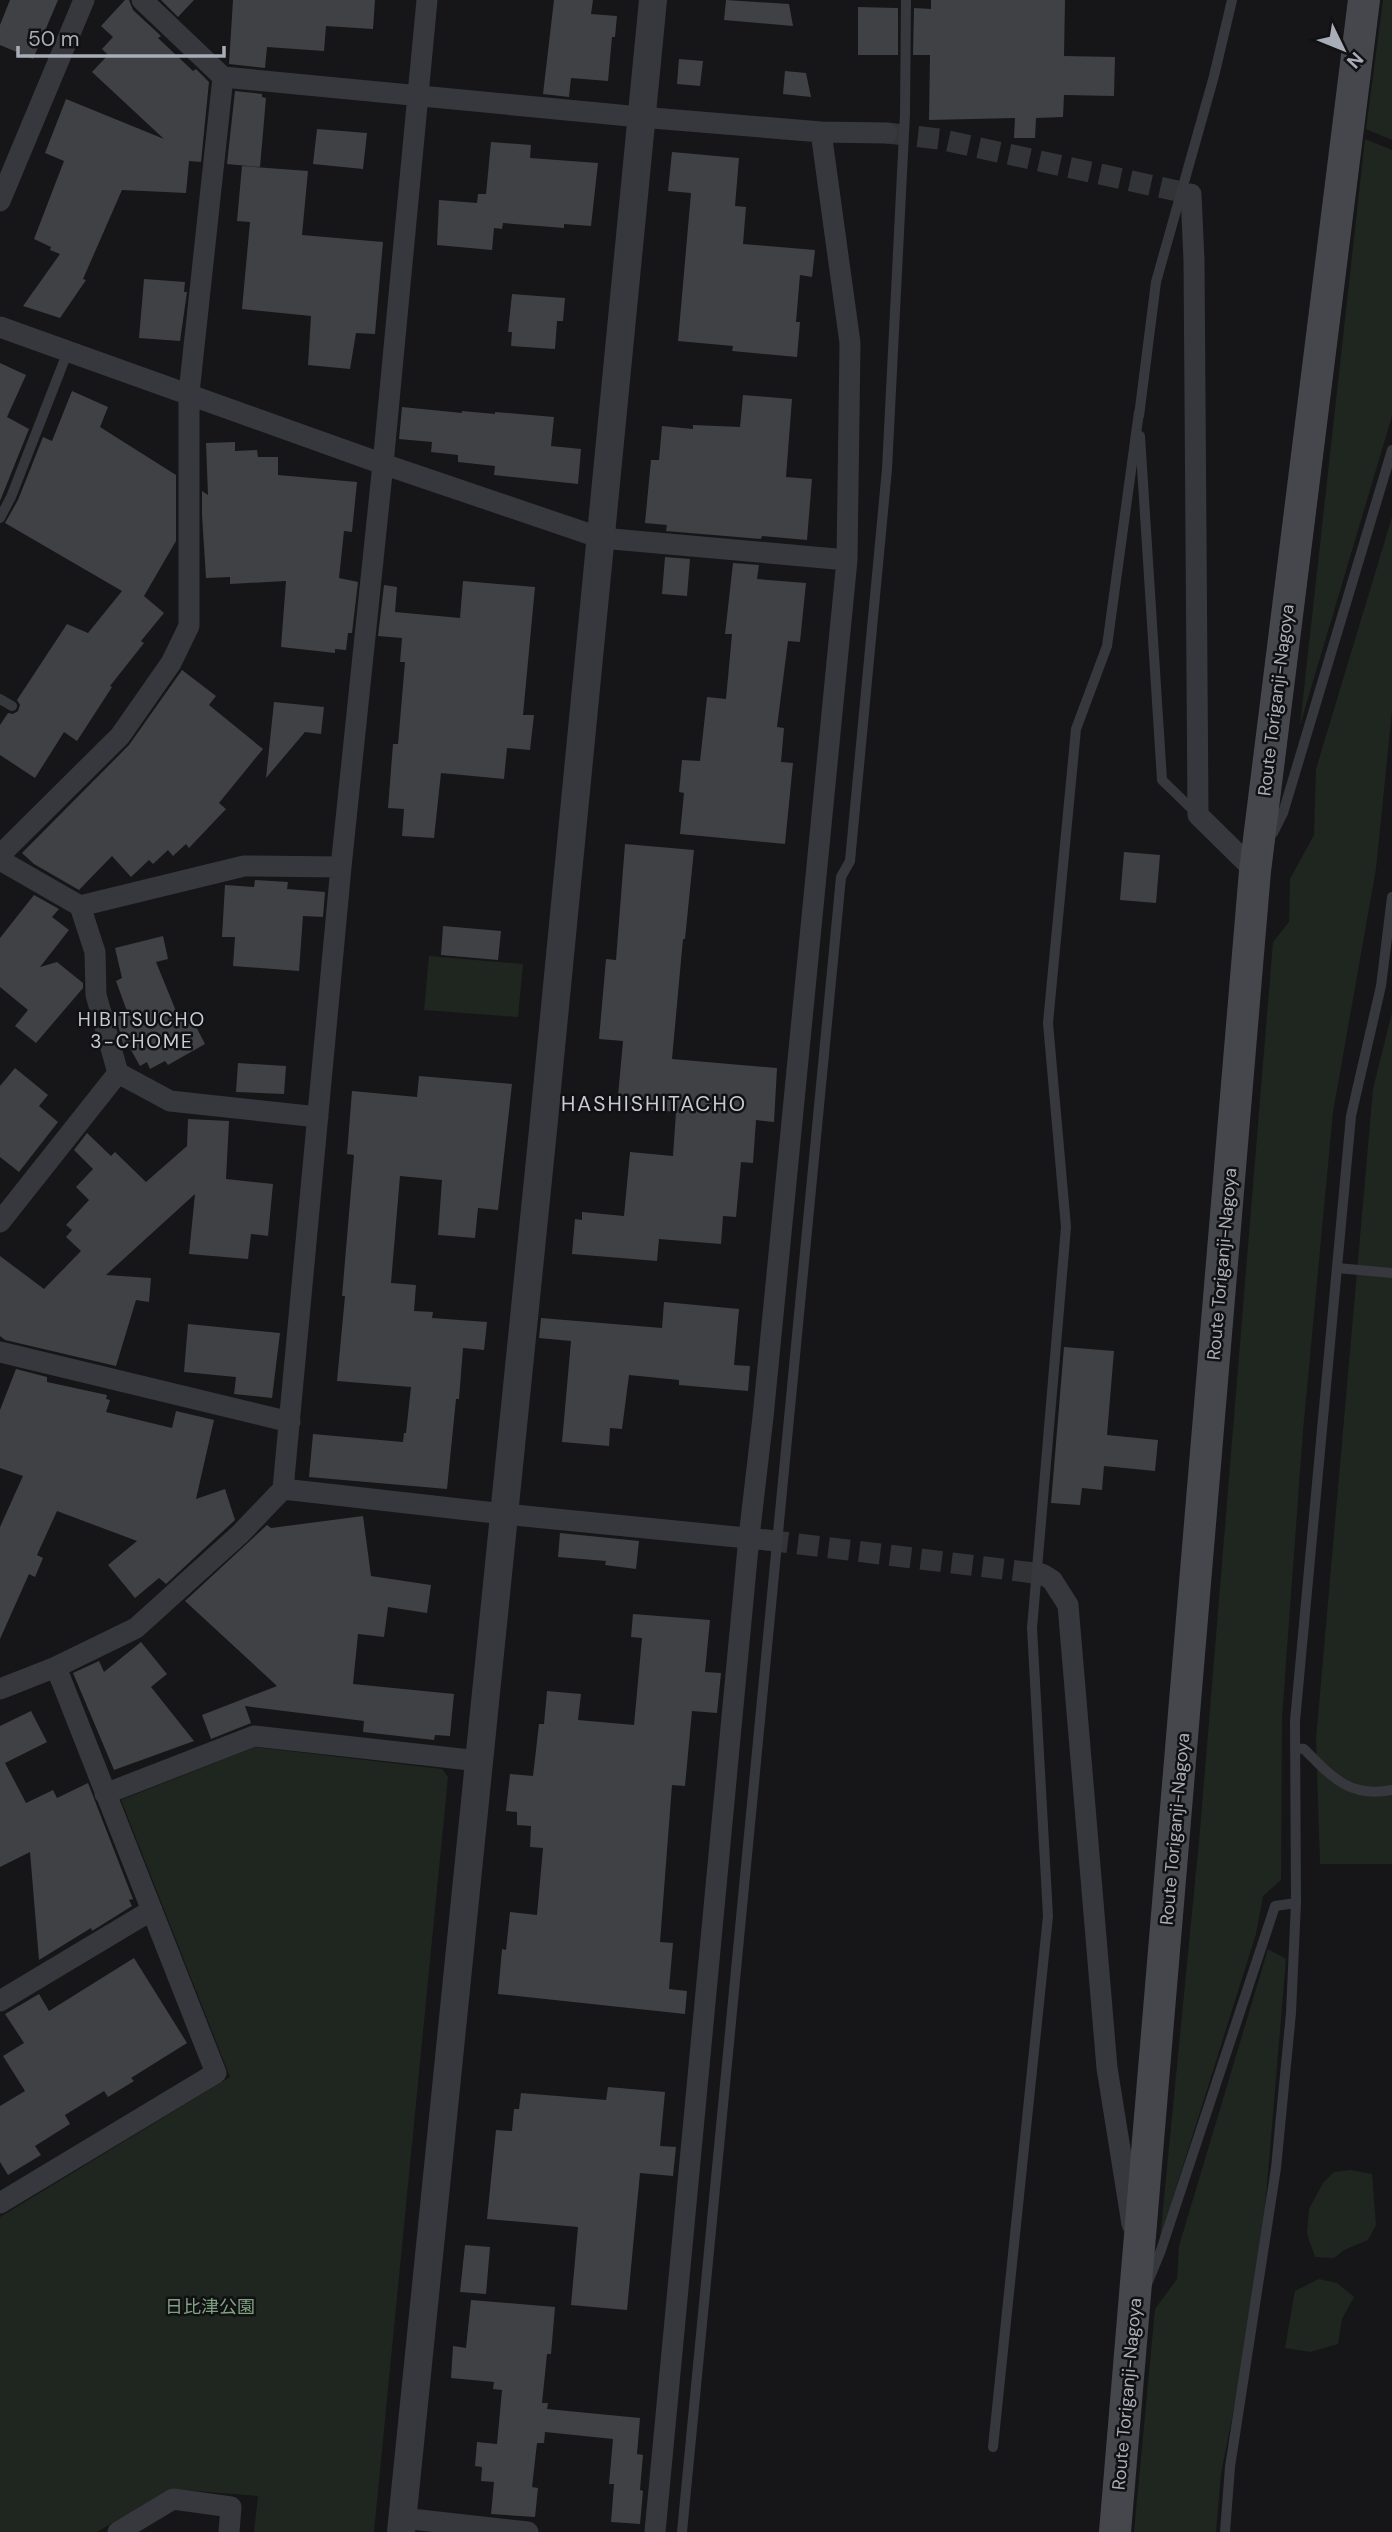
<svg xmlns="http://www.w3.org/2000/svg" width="1392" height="2532" font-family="'DM Sans','Noto Sans JP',sans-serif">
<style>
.green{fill:#1e261f}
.building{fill:#404145}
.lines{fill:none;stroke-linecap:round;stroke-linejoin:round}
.minor-tunnel{stroke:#333438;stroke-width:21;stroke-dasharray:21 10;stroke-linecap:butt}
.service{stroke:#37383d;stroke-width:10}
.minor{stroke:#37383d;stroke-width:21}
.tertiary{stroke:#37383d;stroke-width:28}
.secondary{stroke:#45474d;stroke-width:32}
.labels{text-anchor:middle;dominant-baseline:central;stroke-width:5;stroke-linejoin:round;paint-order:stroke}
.street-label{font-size:18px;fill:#a8adb8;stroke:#111113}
.park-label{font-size:18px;fill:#7fa381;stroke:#111113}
.neighbourhood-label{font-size:19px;letter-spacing:2px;fill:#c9ccd4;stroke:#111113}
.quarter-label{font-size:21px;letter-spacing:2px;fill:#c9ccd4;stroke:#111113}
</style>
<rect width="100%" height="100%" fill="#161618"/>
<path class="green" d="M1383,0h9v140l-26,-11z
M1365,139l27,11v266l-92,309z
M1392,517v194l-16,158 -43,243 -30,319 -21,286 -1,163 -18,16 -7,38 -96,305 40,-408 73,-889 16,-20 1,-43 24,-44 2,-66z
M429,956l94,8 -5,53 -94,-7z
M1392,1013v851h-72l-4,-125 57,-650z
M255,1747l187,22 6,8 -74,755h-120l4,-36 -88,-7 -73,43h-97v-315l230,-140 -109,-277z
M1268,1949l18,10 -27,322 -38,193 -5,58h-82l21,-223 22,-30 2,-33z
M1350,2170l22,4 4,51 -8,15 -24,10 -10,8 -19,-1 -8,-23 2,-25 14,-26 11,-11z
M1319,2279l18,4 17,14 -12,22 -4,25 -28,8 -25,-4 10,-57z"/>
<path class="building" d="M10,0h48l-25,59 -33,-14v-20z
M125,0h4l4,10 28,26 -3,2 35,33 3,-2 13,13 -8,80 -12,-1 -3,32 -64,-3 -39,89 3,1 -26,38 -37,-12 37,-52 -10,-4 1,-3 -17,-8 30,-78 -19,-8 21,-54 98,40 -72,-67 16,-17 -6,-6 11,-12 -12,-11z
M161,0h33l-16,17z
M233,0h142l-2,29 -47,-3 -2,25 -57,-4 -2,21 -36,-4z
M554,0h39l-2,14 26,2 -2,21h-3l-4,44 -37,-3 -2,19 -26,-3z
M726,0l63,4 4,22 -69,-6z
M931,0h134l-1,56 51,1 -1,39 -50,-1 -1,22 -27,1 -1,20h-21l1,-20 -86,2 1,-65h-17l1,-47 17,1z
M858,7l40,1v47h-40z
M679,59l24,2 -3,25 -23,-2z
M785,71l21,2 5,24 -28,-3z
M235,91l27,3v3l4,1 -6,69 -33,-3z
M317,129l50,4 -4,36 -50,-5z
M491,142l40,3 -1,13 68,5 -7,63 -27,-2v4l-61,-5 -1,6 -8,-1 -2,22 -55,-5 2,-45 38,3 1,-9h8z
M672,152l67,6 -4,48 11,1 -3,37 72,6 -3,27 -12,-2 -4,47h4l-3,35 -65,-6 1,-5 -55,-5 13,-148 -23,-2z
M242,166l66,5 -6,64 81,7 -8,92 -19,-1 -6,36 -42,-4 3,-49 -69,-7 8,-87 -13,-1z
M144,279l41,3 -1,10h3l-7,49 -41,-3z
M512,294l53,4 -2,23h-6l-2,28 -44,-3 1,-14h-4z
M0,363l26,12 -19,42 22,12 -29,72z
M72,391l36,16 -8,20 76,48v66l-32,55 20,17 -23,28 3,2 -34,43 2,1 -35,54 -13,-9 -29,46 -35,-23v-30l8,-12 5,1 5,-3 2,-6 -3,-5 50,-76 21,9 34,-42 -117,-68 13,-23 25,-63 9,4z
M743,395l49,4 -6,78 26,2 -5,61 -45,-4 -1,3 -95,-8 1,-6 -22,-2 6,-63h8l3,-34 31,3v-4l47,2z
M402,407l60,6v-2l33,3v-2l59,5 -3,29 30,3 -3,35 -84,-9 1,-9 -37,-4v-7l-27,-3 1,-10 -33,-3z
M235,442v9l22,-1 1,7h20v18l79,7 -5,50 -8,-1 -5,47 19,4 -6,51h-4l-2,17 -11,-1v4l-54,-6 5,-66 -56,3v-7l-24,1 -4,-63v-24l6,4 -2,-52z
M665,557l25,2 -3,37 -25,-2z
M733,563l26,2 -2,14 49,4 -6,59 -12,-1 -11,86 7,1 -3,34 12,1 -8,81 -105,-10 4,-41 -5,-1 3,-32 18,1 7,-64 19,2 6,-65h-7z
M463,581l72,6 -12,128h11l-4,35 -23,-2 -3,31 -63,-6 -7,65 -32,-2 2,-27 -16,-1 5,-64h5l7,-82h-5l2,-24 -24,-2 6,-51 13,2 -2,25 65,6z
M182,670l34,26 -7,9 54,44 -44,54 7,6 -37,39 -3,-4 -13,12 -5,-6 -15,14 -4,-4 -18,17 -19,-21 -33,34 -45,-26 -12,-11 107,-108z
M274,702l50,5 -3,27 -16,-2 -39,46z
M625,844l69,6 -9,89h-2l-11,120 105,9 -3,54 -18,-2 -3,43 -12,-1 -5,55 -13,-1 -2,28 -62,-5 -2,22 -85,-7 3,-35 7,1v-8l42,4 6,-64 43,4 3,-44 -59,-5 6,-66 -24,-2 7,-80 10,1z
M1124,852l36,3 -4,48 -36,-3z
M255,880l33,2 -1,7 38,3 -2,25 -20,-1 -4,55 -66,-5 2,-29h-13l3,-52 29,2z
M34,895l25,14 -7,8 17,13 -29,37 17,-5 26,21v5l-47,55 -21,-17 13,-16 -28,-23v-49z
M443,926l58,5 -3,29 -57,-5z
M163,936l5,23 -12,3 22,54 10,-5 17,33 -37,21 -3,-4 -15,8 -3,-7 -7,4 -13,-23 -4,1 -7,-27 12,-3 -12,-33 6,-3 -7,-30z
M238,1063l48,3 -2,28 -48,-2z
M15,1068l33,27 -9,11 19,16 -39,50 -19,-15v-71z
M419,1076l93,8 -14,126 -20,-2 -3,30 -37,-3 4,-55 -42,-4 -9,107 25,2 -2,26 19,1 -1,6 55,4 -3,28 -21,-2 -4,51h-3l-9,90 -138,-12 4,-43 90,8 1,-9h2l5,-46 -74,-6 8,-85h-3l12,-141 -7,-1 5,-63 65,6z
M188,1119l41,2 -3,58 47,5 -5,52 -17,-2 -3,25 -59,-5 6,-60 -89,81 45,3 -2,24 -13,-2 -20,66 -111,-26 -5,-4v-80l44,33 37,-38 -15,-14 6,-7 -6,-5 23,-25 -13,-13 17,-18 -19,-19 13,-17 24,23 4,-4 31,30 41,-36z
M664,1302l75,7 -5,56 16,1 -2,25 -69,-6v-5l-50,-5 -7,54 -12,-1 -1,18 -47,-4 9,-101 -32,-3 2,-20 121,10z
M188,1324l92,9 -8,65 -38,-4 2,-17 -52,-5z
M1064,1347l50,4 -7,84 51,5 -3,31 -51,-5 -2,24 -20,-2 -2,17 -29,-2z
M16,1369l31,8v5l60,13 -1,4 4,1 -4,12 66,16 4,-17 38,9 -18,79 29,-10 10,31 -69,64 -7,-6 -24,20 -27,-33 29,-24 -80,-30 -20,44 6,3 -8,19 -6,-3 -29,65v-112l23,-51 -23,-8v-58z
M363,1516l8,60 60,9 -4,28 -39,-6 -4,30 -26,-3 -5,50 101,10 -4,42 -15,-1 -1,5 -71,-8 1,-11 -119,-15 6,17 -40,16 -9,-24 75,-29 -92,-85 82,-76 4,3z
M560,1533l79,8 -3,28 -31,-4 1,-4 -48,-4z
M633,1614l77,6 -5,52 16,1 -4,40 -25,-2 -7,75 -13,-1 -12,157 13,1 -4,46 18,2 -2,23 -187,-20 4,-45 4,1 4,-38 27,3 6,-67 -13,-1 1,-21 -14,-1v-13l-11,-1 4,-37 23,2 6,-52h5l3,-33 34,3 -3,26 56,5 8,-87 -11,-1z
M141,1642l26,32 -16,13 43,54 -80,29 -41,-97 26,-12 5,11z
M31,1711l16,31 -42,21 21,40 27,-13 4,8 31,-15 45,116 -4,1 3,6 -40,25 -1,-3 -52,32 -9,-108 -30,15v-141z
M134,1958l53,85 -56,35 3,3 -26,16 -4,-6 -39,24 5,9 -35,22 6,9 -33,20 -8,-13v-56l25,-15 -22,-35 21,-13 -19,-29 34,-20 10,17z
M608,2087l57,5 -5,54 16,1 -3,29 -33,-3 -13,137 -56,-5 7,-78 -91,-8 9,-89 16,1 2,-22h5l2,-16 85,7z
M465,2245l25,2 -4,47 -26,-2z
M471,2300l84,7 -4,47h-4l-5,49h6l-1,6 93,9 -3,36 6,1 -3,35 3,1 -3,33 -29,-2 3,-38h-5l4,-45 -68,-7 -1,11h-7l-5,44 6,1 -3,29 -44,-3 3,-32 -13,-1 1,-14 -7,-1 2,-24 20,2 5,-54 -9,-1 1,-7 -43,-4 2,-32 13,2z"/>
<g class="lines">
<path class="minor-tunnel" d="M887,133l52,6 252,55
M767,1540l275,34"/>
<path class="service" d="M1139,416l17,-134 58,-206 18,-76
M1140,436l22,344 35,34
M0,518l11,-21 57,-146
M0,699l12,7
M1267,833h6l10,-20 109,-363
M1337,1268l55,5
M1295,1748l9,1c28,28 45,49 88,41
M1147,2284l14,-34 114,-344 21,-3
M993,2447l55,-531 -16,-288 34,-401 -18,-204 28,-294 31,-83 32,-234
M682,2532l159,-1655 9,-16 37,-392 18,-355 1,-114
M1225,2532l5,-65 46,-299 15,-155 5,-110 -1,-182 56,-605 30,-130 11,-89"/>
<path class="minor" d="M142,0l81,77 417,40 181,15 66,1
M1191,194l3,66 4,555 57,56
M0,201l84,-201
M0,327l383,137 218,74 246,22
M0,855l120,-119 51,-73 18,-37v-233l34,-316
M0,860l80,46 15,46 1,43 22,78 52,28 148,16
M80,906l164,-40 97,1
M0,1222l118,-149
M0,1352l290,70
M283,1489l221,25 263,26
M1042,1574l10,6 16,25 39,463 25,156
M0,1689l56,-22 80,-39 104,-94 43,-45 58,-622 42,-403 44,-464
M105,1794l149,-58 225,25
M0,2001l152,-91
M0,2203l216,-130 -160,-406
M402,2518l126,14
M118,2532l55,-33 58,8 -2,25
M655,2532l94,-995 14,-120 84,-857 3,-217 -29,-211"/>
<path class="tertiary" d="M401,2532l142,-1402 110,-1130"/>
<path class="secondary" d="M1115,2532l140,-1661 109,-871"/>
</g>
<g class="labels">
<g class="street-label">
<text transform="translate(1276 700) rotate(-83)">Route Toriganji-Nagoya</text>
<text transform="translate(1222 1264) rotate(-85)">Route Toriganji-Nagoya</text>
<text transform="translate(1175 1829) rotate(-85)">Route Toriganji-Nagoya</text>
<text transform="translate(1127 2394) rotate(-85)">Route Toriganji-Nagoya</text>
</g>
<g class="park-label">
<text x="210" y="2307">日比津公園</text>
</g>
<g class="neighbourhood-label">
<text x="142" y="1019">HIBITSUCHO<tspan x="142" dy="22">3-CHOME</tspan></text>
</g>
<g class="quarter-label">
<text x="654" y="1104">HASHISHITACHO</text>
</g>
</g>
<g transform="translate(1343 49) rotate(133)" stroke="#111113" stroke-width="5" paint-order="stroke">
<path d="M0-5L12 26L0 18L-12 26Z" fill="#a8adb8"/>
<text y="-10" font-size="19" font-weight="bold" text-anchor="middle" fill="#a8adb8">N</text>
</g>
<path d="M18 46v10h206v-10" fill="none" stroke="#a8adb8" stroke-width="3.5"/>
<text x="28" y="46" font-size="21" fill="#a8adb8" stroke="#111113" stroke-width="5" paint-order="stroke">50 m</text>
</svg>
